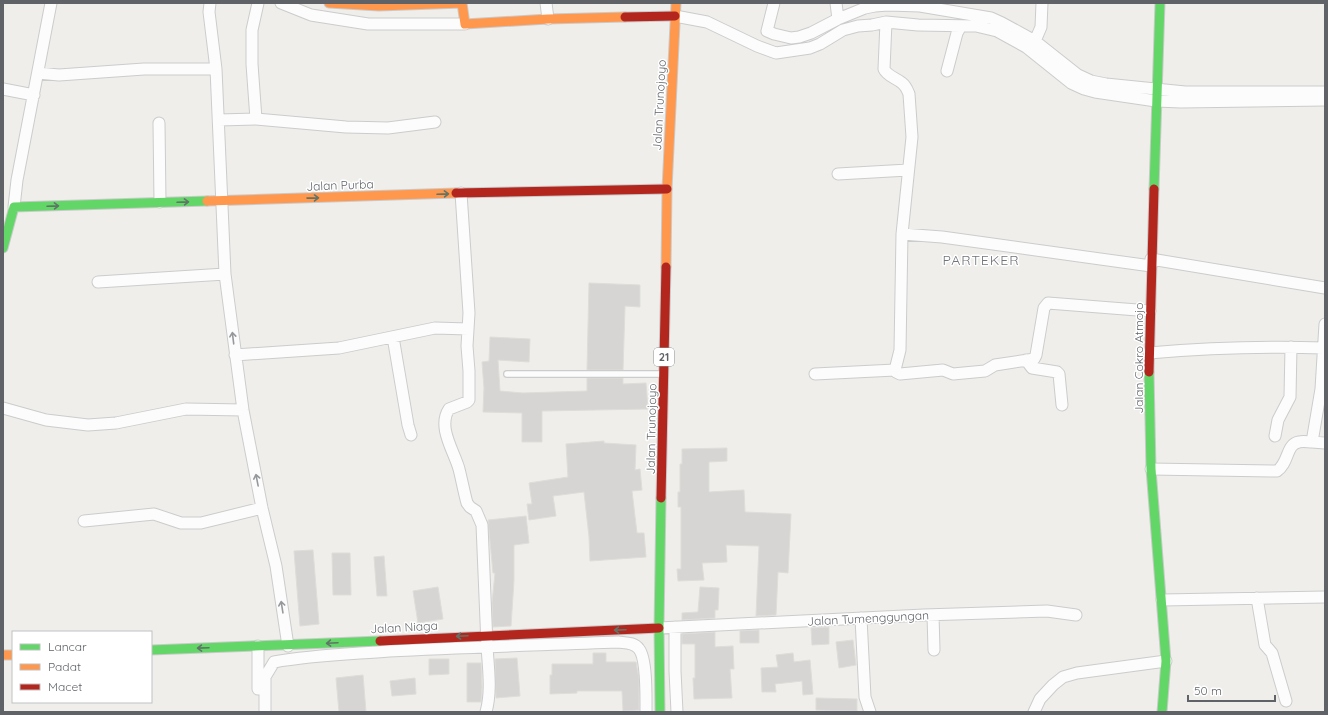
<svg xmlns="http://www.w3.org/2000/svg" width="1328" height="715" font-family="Quicksand,sans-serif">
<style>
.building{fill:#d6d5d3;stroke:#deddd9}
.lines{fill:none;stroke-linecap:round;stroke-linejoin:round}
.lane-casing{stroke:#cbcccc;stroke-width:8}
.street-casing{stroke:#cbcccc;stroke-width:13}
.fast-casing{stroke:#cacacb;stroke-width:11}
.slow-casing{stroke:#cacacb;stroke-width:11}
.jam-casing{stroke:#cacacb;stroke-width:11}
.lane{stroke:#fdfcfc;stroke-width:5.5}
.street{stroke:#fdfcfc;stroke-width:11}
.fast{stroke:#63d668;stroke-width:9}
.slow{stroke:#ff974d;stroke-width:9}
.jam{stroke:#b3261e;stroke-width:9}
.oneway{stroke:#607468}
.oneway2{stroke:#96999c}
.labels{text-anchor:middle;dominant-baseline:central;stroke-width:3;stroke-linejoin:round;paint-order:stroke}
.shield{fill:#fff;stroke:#8f9295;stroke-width:1}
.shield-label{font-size:11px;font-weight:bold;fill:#5f6368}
.street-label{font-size:12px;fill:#5f6368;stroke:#fff}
.quarter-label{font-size:14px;letter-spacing:1px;fill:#70757a;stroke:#fff}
</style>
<rect width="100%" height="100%" fill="#efeeea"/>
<path class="building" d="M589,283l51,2v22l-15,-1 -2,64h-36z
M490,337l40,2 -1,23 -31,-2 2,31 23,2 64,-2v-13h36v6l23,-1 2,26 -106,2v31h-20v-29l-39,-1 1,-24 -2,-26 7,-1z
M604,441v2l32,2 -1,25 5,-1 2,21 -10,1 5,42h7l2,24 -56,4 -1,-24 -5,-45 -31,4 3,20 -27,4 -2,-16h5l-3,-21 39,-6 -2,-33z
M727,448v13l-18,1v30l35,-2 1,22 46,2 -3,59 -10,-1 -2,43 -20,1 3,-70 -33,-1 1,17 -25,1 2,17 -26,1 -1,-12h4v-62h-3v-15h2v-28h2v-15z
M526,516l3,27 -15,2v35l-3,46 -18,1 -1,-24 3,-30h-2l-5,-53z
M313,550l6,74 -19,2 -6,-75z
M332,553h18l1,42h-18z
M384,556l3,40h-10l-3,-39z
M438,587l5,32 -25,4 -5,-32z
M700,587l19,1 -1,22h-3v8l-33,2v-7l16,-1z
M829,627v17l-17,1 -1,-17z
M759,630v13h-19v-12z
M715,632v15l18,-1 1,23h-4l2,29 -38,1 -1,-21h2v-34h-13v-10z
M853,640l3,25 -17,3 -3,-26z
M593,653h13v9h30l3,17v31l-16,1 -1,-20h-45v2l-27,1v-19h2v-11h41z
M793,653l1,9 16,-2 3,34 -10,1 -1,-14 -27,3 1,8h-14l-1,-24 17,-1 -2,-12z
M517,658l3,38 -24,2 -1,-39z
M429,659h20v15l-20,1z
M467,663h14l1,24 -1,15h-14z
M363,675l3,37h-27l-3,-34z
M415,678l1,16 -24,2 -2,-15z
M816,698l41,1v12l-41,-1z"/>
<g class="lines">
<defs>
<path id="lane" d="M507,374h152"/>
<path id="street" d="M210,3l-1,9 7,57 9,205 18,136 19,98 14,58 12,80
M281,3l30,12 57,9h97
M546,3l2,16
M774,3l-7,28 7,3 17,4 8,-1 12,-4 27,-14 27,-11 10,-2 13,-1 32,1 71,12 11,5 33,18 43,34 13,6 15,3 79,8h140
M836,3l2,16
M675,16l32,6 50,24 19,7 34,-5 10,-4 23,-14 15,-4 14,-1 14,-3 32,3 58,1 21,5 29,16 45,36 13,6 11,3 61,9 25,1 144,-2
M886,22l-2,47c3,7 12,9 18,14 4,3 5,6 7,11l3,43 -10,97 -2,116 -5,20 1,2 4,2 43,-4 10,4 32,-3 10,-6 39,-6 2,-4 8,-47 4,-5 102,8
M1035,41l6,-14 1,-24
M947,71l10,-38 4,-7
M38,73l21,2 85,-6h72
M3,89l31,6
M256,119l90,8 42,1 47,-6
M219,120l37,-1 -4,-55v-34l6,-27
M159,123l1,79
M838,174l70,-4
M461,193l8,120 -2,33 2,25v29l-2,2 -18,7c-12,18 5,42 10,60 3,12 5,23 8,34l3,4 6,4 6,14c2,40 3,80 5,120 1,22 5,45 -1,67
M14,207l3,-27 34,-177
M902,234l40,3 209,29
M1151,259l174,29
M98,282l127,-8
M1325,324l-4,65 -9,53 13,1
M393,337l15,88 3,10
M1149,353c58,-5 116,-7 175,-5
M235,355l104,-7 96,-20 33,1
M1026,360l6,8 25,4 2,2 3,31
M815,374l80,-4
M3,408l43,12 42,5 28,-2 70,-14 57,1
M1275,436l3,-16 12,-23 1,-50
M1151,469l126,2c12,-8 9,-27 22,-29 4,-1 9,0 13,0
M84,521l70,-7 27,9h20l61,-15
M1257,598l8,47 7,8 14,48
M1162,600l163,-3
M933,615l1,35
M861,618l4,79 5,15
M675,627v44l2,41
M659,628l265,-13 123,-4 29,4
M258,689v-43
M265,712v-35l9,-15c38,-7 77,-8 115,-11 76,-4 153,-6 229,-9 7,1 16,0 21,7 8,10 7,49 7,63
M1034,712l6,-13 13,-14 10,-8 14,-4 89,-12"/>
<path id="fast" d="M1154,189l6,-186
M3,248l11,-41 193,-6
M1149,372l2,97 15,192 -4,51
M151,650l229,-9
M660,712l-1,-84 2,-130"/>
<path id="slow" d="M329,3l50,3 83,-3 3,21 83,-5 77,-2
M207,201l249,-8
M666,267l1,-78 9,-186
M3,655h10"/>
<path id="jam" d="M625,17l50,-1
M456,193l211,-4
M1149,372l5,-183
M661,498l5,-231
M380,641l279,-13"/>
</defs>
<use href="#lane" class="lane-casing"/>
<use href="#street" class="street-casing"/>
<use href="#fast" class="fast-casing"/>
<use href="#slow" class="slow-casing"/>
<use href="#jam" class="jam-casing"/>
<use href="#lane" class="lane"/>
<use href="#street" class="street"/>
<use href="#fast" class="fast"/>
<use href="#slow" class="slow"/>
<use href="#jam" class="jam"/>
</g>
<defs><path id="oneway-shaft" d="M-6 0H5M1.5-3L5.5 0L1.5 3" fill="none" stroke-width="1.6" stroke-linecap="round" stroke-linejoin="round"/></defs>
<g class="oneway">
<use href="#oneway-shaft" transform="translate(443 194) rotate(-2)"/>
<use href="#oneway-shaft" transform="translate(313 198) rotate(-1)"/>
<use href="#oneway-shaft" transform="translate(183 202) rotate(-2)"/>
<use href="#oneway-shaft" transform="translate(53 206) rotate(-2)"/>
<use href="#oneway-shaft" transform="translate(620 630) rotate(178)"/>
<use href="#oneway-shaft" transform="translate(462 636) rotate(177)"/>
<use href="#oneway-shaft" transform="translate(332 643) rotate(177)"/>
<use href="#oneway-shaft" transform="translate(203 648) rotate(178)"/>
</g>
<g class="oneway2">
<use href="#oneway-shaft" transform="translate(233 338) rotate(-97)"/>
<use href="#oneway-shaft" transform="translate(257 480) rotate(-101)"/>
<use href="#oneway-shaft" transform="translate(282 607) rotate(-99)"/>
</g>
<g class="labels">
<rect class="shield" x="654" y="348" width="20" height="18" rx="3"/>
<g class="shield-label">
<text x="664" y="357">21</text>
</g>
<g class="street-label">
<text transform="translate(659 105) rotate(-87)">Jalan Trunojoyo</text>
<text transform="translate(340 185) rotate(-2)">Jalan Purba</text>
<text transform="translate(1138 358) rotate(-90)">Jalan Cokro Atmojo</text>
<text transform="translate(651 429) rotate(-89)">Jalan Trunojoyo</text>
<text transform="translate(868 618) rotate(-3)">Jalan Tumenggungan</text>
<text transform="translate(404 627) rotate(-3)">Jalan Niaga</text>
</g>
<g class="quarter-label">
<text x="981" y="260">PARTEKER</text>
</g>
</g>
<rect width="1328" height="715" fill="none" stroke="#5f6368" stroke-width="8"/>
<rect x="12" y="631" width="140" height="72" fill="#ffffff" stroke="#bfc1c3"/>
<rect x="20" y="644" width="20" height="6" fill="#63d668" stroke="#bfc1c3"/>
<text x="48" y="651" font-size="12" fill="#5f6368">Lancar</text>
<rect x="20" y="664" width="20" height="6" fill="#ff974d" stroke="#bfc1c3"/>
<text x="48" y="671" font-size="12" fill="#5f6368">Padat</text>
<rect x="20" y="684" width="20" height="6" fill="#b3261e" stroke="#bfc1c3"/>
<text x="48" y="691" font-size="12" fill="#5f6368">Macet</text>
<path d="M1188 695v6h87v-6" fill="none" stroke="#5f6368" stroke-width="2"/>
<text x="1194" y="695" font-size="12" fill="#5f6368" stroke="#ffffff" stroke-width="3" paint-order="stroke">50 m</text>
</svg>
